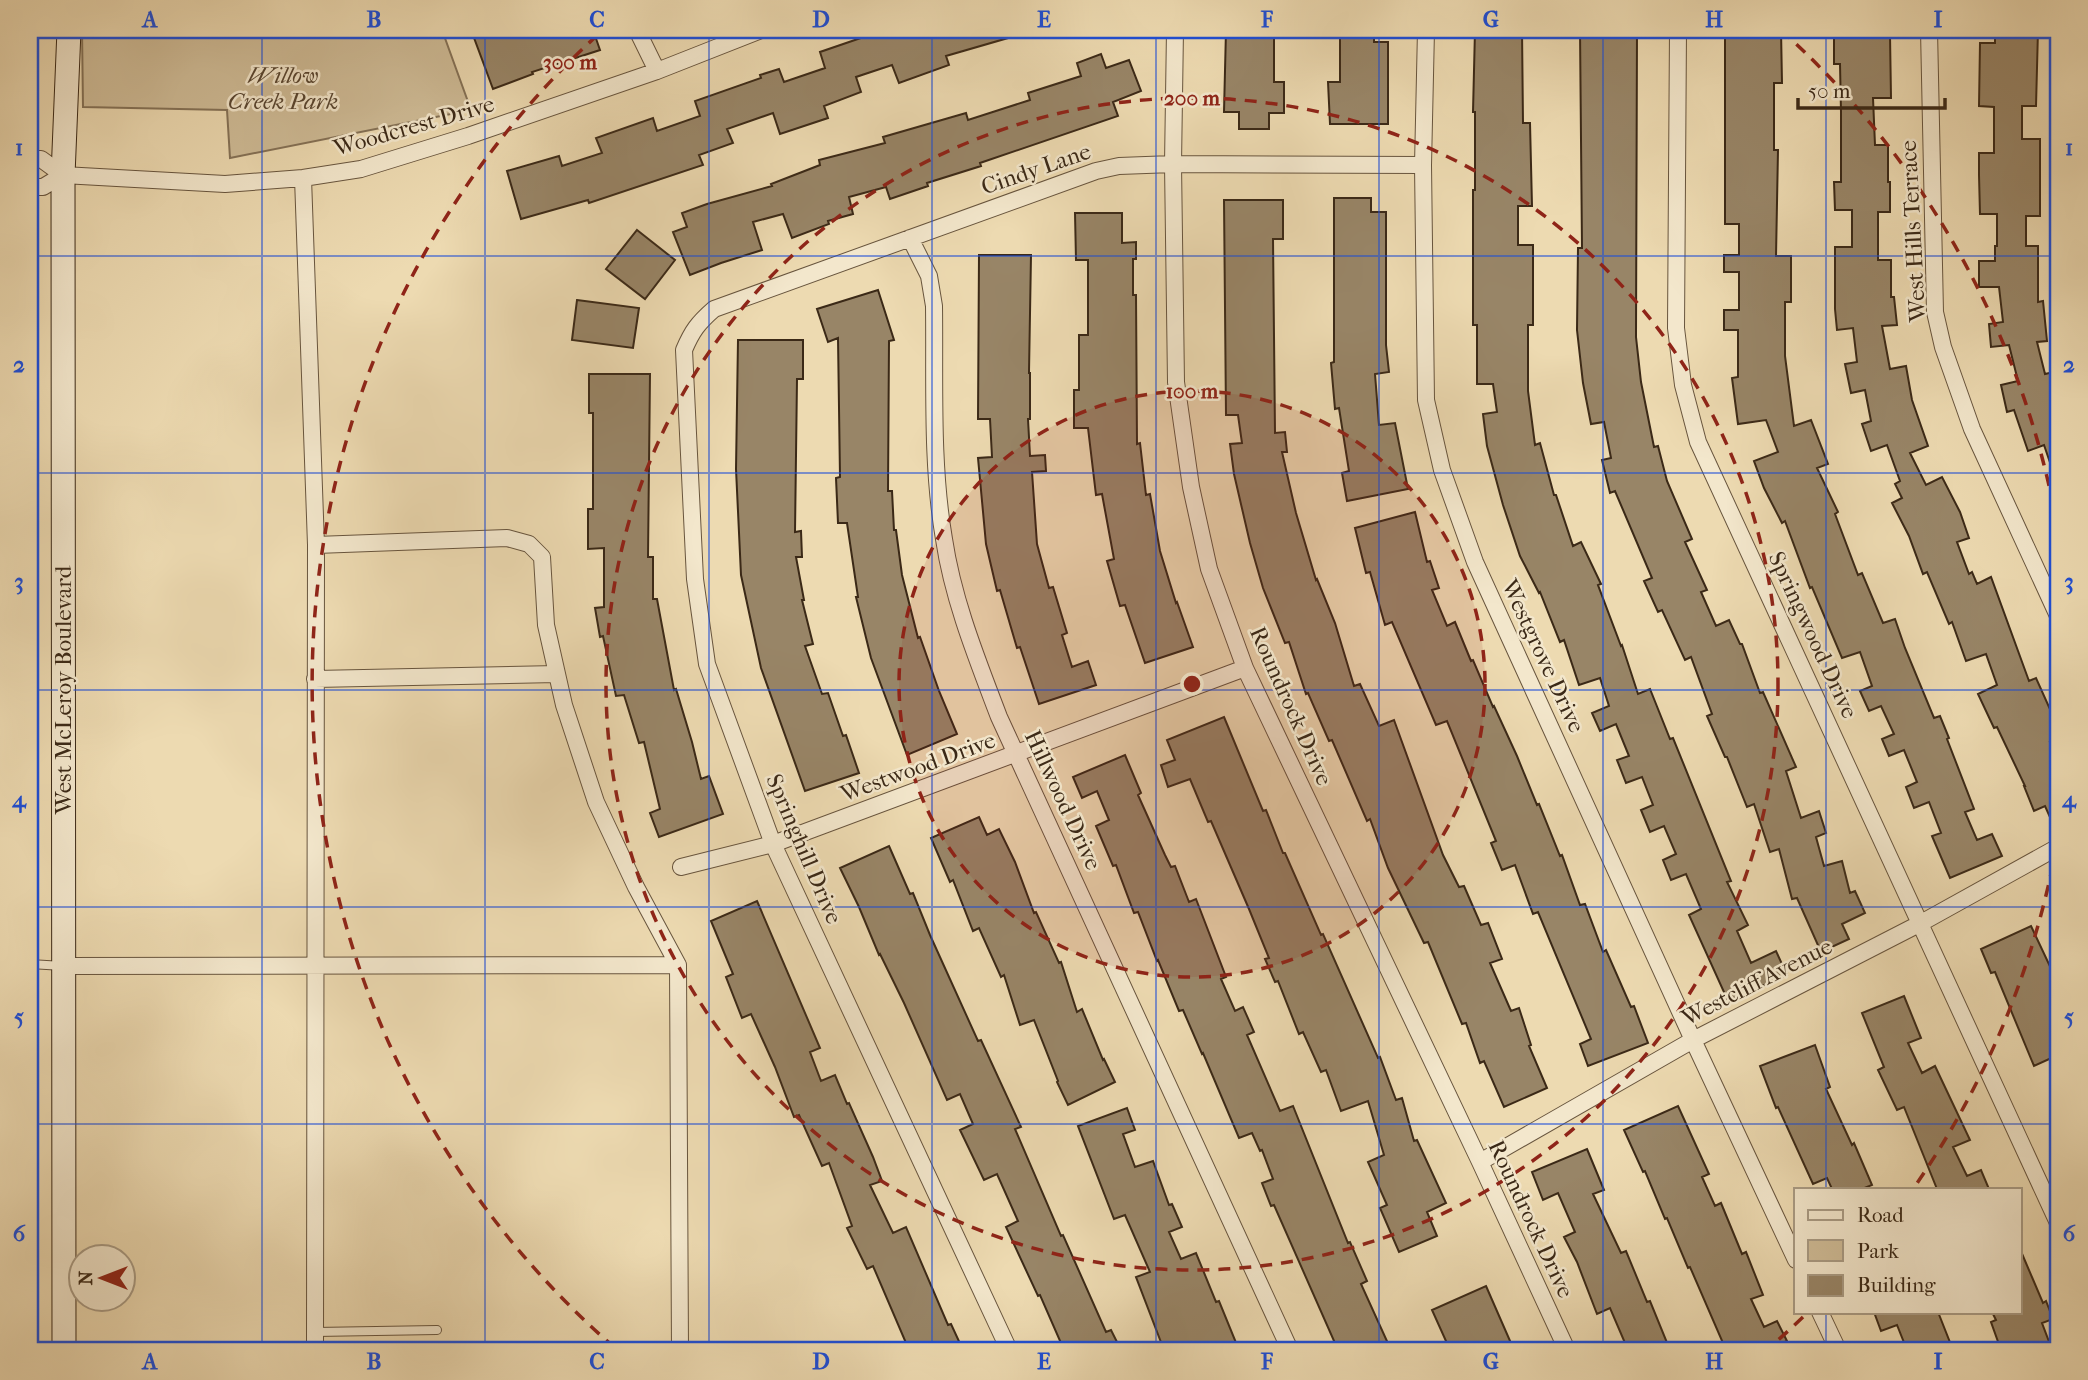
<svg xmlns="http://www.w3.org/2000/svg" width="2088" height="1380" font-family="'IM FELL French Canon',serif">
<style>
.green{fill:#cfbc97;stroke:#857257;stroke-width:2}
.building{fill:#988567;stroke:#3b2917;stroke-width:2}
.lines{fill:none;stroke-linecap:round;stroke-linejoin:round}
.lane-casing{stroke:#68553e;stroke-width:10}
.street-casing{stroke:#68553e;stroke-width:18}
.secondary-casing{stroke:#3b2917;stroke-width:25}
.path{stroke:#3b2917;stroke-width:3.5;stroke-dasharray:2 3.5;stroke-linecap:butt}
.lane{stroke:#f3e7cc;stroke-width:8}
.street{stroke:#f3e7cc;stroke-width:16}
.secondary{stroke:#f3e7cc;stroke-width:23}
.grid{fill:none;stroke:#1d4ed8;stroke-width:2;stroke-opacity:0.55}
.ring{fill:none;stroke:#8f2418;stroke-width:3.5;stroke-dasharray:12 9}
.labels{text-anchor:middle;dominant-baseline:central;stroke-width:5;stroke-linejoin:round;paint-order:stroke}
.park-label{font-size:23px;font-style:italic;fill:#594631;stroke:#f3e7cc}
.street-label{font-size:23px;fill:#3b2917;stroke:#f3e7cc}
.centre{fill:#8f2418;stroke:#f3e7cc;stroke-width:3.5}
.ring-label{font-size:21px;text-anchor:middle;font-weight:bold;fill:#8f2418;stroke:#f3e7cc;stroke-width:5;stroke-linejoin:round;paint-order:stroke}
.neatline{fill:none;stroke:#1d4ed8;stroke-width:2.5}
.grid-label{font-size:23px;text-anchor:middle;font-weight:bold;fill:#1d4ed8}
</style>
<rect width="100%" height="100%" fill="#eddab1"/>
<filter id="stains"><feTurbulence type="fractalNoise" baseFrequency=".00286" numOctaves="4"/><feColorMatrix values="0 0 0 0 .2 0 0 0 0 .09 0 0 0 0 .02 0 0 0 .5 -.17"/></filter>
<radialGradient id="worn" r=".72"><stop offset=".6" stop-color="#630" stop-opacity="0"/><stop offset="1" stop-color="#630" stop-opacity=".3"/></radialGradient>
<path class="green" d="M82,30h360l29,80 -241,48 -3,-48 -144,-3z"/>
<path class="building" d="M488,30h105l7,20 -68,22 1,2 -40,15 -20,-54z
M884,30h137l1,4 -76,22 3,9 -50,18 -7,-18 -36,12 5,15 -37,14 4,12 -48,16 -7,-21 -46,16 6,14 -34,12 4,10 -114,38 -1,-3 -67,19 -14,-48 52,-15 3,10 40,-13 -6,-15 57,-20 4,13 43,-15 -5,-15 66,-23 -1,-3 19,-6 5,13 41,-14 -5,-16z
M1226,30h48v52h10v31h-15v16h-30v-17h-15z
M1340,30h34v12h14v82h-58l-2,-42h12z
M1475,30h47l1,93h7l2,83h-14v39h15v80h-5v66l7,54 5,-2 14,52h2l17,51 8,-4 20,42 -3,1 23,61 1,-1 16,49 12,-5 20,50 3,-1 58,143 -4,1 21,43 -11,6 14,32 25,-12 11,24 -59,26 -39,-86 12,-6 -15,-35 -15,6 -8,-20 13,-6 -12,-28 -14,6 -9,-22 12,-5 -11,-28 -16,6 -9,-23 12,-4 -13,-32 -16,7 -8,-18 17,-7 -9,-28 -21,7 -15,-45 -4,2 -20,-50 -1,1 -19,-37 -17,-51 -16,-59 -4,-32 14,-2 -4,-28h-16v-59h-4v-135h2v-78h-2z
M1580,30h57l-1,307 5,45 13,65 4,-1 9,35 25,58 -7,3 22,48 -6,2 15,34 13,-6 11,24h2l18,49 3,-1 33,75 -10,4 15,47 18,-7 7,22 -10,4 8,29 18,-5 8,32 5,-2 10,22 -23,11 7,15 -28,13 -24,-54 -5,1 -13,-50 -9,3 -16,-48 -7,3 -20,-50h-2l-18,-41 5,-2 -21,-57 -6,3 -23,-50 -4,2 -14,-31 8,-3 -37,-87 -5,2 -8,-33 9,-2 -7,-36 -13,2 -8,-41 -6,-53 1,-82h4z
M1725,30h56l1,53h-8v67h4l-2,106h15v46h-6v54l9,70 17,-6 17,44 -11,4 21,44 -3,2 23,61 4,-2 21,50 12,-4 10,29 29,70 6,-2 9,22 -2,1 27,70 -9,3 12,28 15,-6 10,22 -52,22 -18,-42 9,-3 -12,-31 -15,6 -8,-21 11,-5 -13,-32 -15,6 -7,-17 12,-5 -13,-28 -12,5 -9,-20 12,-5 -12,-34 -18,6 -30,-71 -2,1 -25,-67 -3,2 -18,-35 -10,-27 24,-9 -12,-32 -28,4 -6,-46 6,-1v-47h-14v-20h15v-38h-15v-17h15v-31h-14z
M1845,30h31v5h14l1,63h-18l2,47h13v37h2v30h-12v48h13v37h3l3,28 -15,1 8,43 16,-3 6,34 16,46 -18,7 16,32 16,-8 18,35 9,26 -12,4 12,32 3,-2 5,12 14,-7 38,104 7,-3 22,49v11l-8,4 8,16v77l-13,-29 -11,5 -10,-25h1l-28,-59 -3,1 -16,-34 19,-9 -11,-31 -20,7 -14,-39 -3,2 -22,-52 -4,2 -14,-38 -17,-33 10,-5 -7,-14 5,-3 -13,-36 -16,6 -9,-27 9,-3 -6,-31 -14,3 -6,-29 12,-2 -4,-34 -16,2 -2,-21v-62h17v-37h-17l-1,-28h7v-70l-1,-48h-6v-31h11z
M1995,30h43l-2,76h-14v33h18v77h-14v30h12v56l5,-1 4,40 -10,1 8,32 13,-3v109h-2l-12,-35 -16,6 -14,-41 -7,2 -6,-27 17,-4 -9,-36 -18,2 -2,-23 14,-2 -4,-35h-20v-26h16v-15h2v-32h-17l-1,-39v-22h15v-46l-15,-1 1,-63h15z
M1101,54l5,14 23,-8 12,31 -28,11 5,14 -138,47 1,3 -54,17 1,3 -38,13 -4,-12 -37,10 4,17 -25,7 1,3 -37,14 -9,-24 -30,8 9,28 -41,13 -31,12 -17,-43 14,-5 -5,-14 25,-9 65,-18 -1,-2 49,-19 -1,-5 66,-17 -2,-6 83,-24 2,7 62,-20 -2,-7 53,-17 -4,-13z
M1334,198h37v14h15v133l3,27 -14,2 4,51 16,-2 13,66 -61,12 -5,-28 7,-2 -10,-63 -4,1 -4,-46 3,-1z
M1224,200h59v39h-10l2,194 10,-1 2,20h-5l14,61 20,67 1,-1 18,44 19,63 6,-2 19,42 15,-6 49,135 16,32 5,-1 17,39 7,-2 14,36 -12,4 21,48 8,-3 12,37 -2,1 18,42 -43,19 -20,-46 -4,2 -14,-40 -4,1 -34,-82 -4,1 -36,-75 -18,-49 -3,2 -35,-81 -3,1 -21,-48 -2,1 -17,-52 -4,1 -22,-55 -13,-45 -16,-69 -4,-30 12,-1 -4,-28h-12z
M1075,213h47v30l14,-1v17h-3v36h3l1,149 3,-1 6,52 4,-1 10,57 16,52 1,-1 16,45 -48,16 -20,-58 -5,1 -13,-45 7,-2 -12,-65 -6,1 -8,-67h-14v-38h5v-55h9v-75h-12z
M637,230l38,30 -30,39 -39,-30z
M979,255h52l-2,118h1v46h-2l2,37 15,-1 1,16 -14,1 5,72 12,44 4,-1 14,46 -5,2 10,32 16,-6 8,24 -57,19 -19,-57 -3,1 -17,-58 -3,1 -11,-47 -8,-86 14,-1 -2,-38h-12z
M878,290l16,50 -5,1 -1,150h4l2,39h2l6,45 16,63 2,-1 19,54 18,43 -50,21 -36,-97 -15,-61h2l-11,-74h-9l-2,-45 4,-1 -2,-139 -10,4 -11,-33z
M577,300l62,8 -6,40 -61,-8z
M738,340h65v39h-6l-2,153 6,-1 1,26h-6l8,43h-2l11,44 -8,2 17,48 6,-1 15,43 3,-1 13,38 -54,18 -44,-123 -20,-93 -5,-106z
M589,374h61l-2,183h5v42h4l17,91 2,-1 16,53 9,37 8,-3 14,38 -64,23 -9,-24 10,-4 -16,-67 -5,1 -15,-48 -8,1 -13,-60 -3,1 -5,-29 9,-1v-59l-16,1v-40h5v-96h-4z
M1415,512l12,50 3,-1 9,27 -7,2 15,36 8,-4 16,39 2,-1 20,47 1,-1 23,50 20,49 2,-1 21,52 2,-1 18,50 5,-1 18,48 3,-2 25,57 3,-1 14,37 -60,23 -8,-22 11,-5 -53,-127 -5,2 -18,-49 -13,5 -11,-27 5,-2 -49,-120 -11,4 -44,-103 -7,3 -15,-53 -4,1 -11,-45z
M1224,717l39,94 3,-1 17,43h2l36,82 2,-1 55,124 2,-1 16,43 6,-2 12,43 3,-1 29,63 -19,9 10,24 -38,16 -19,-44 7,-3 -19,-43 16,-7 -16,-54 -27,10 -15,-41 -5,2 -18,-40 -4,2 -21,-53 -3,1 -10,-23 4,-1 -20,-49 -38,-88 -3,1 -18,-43 -22,8 -7,-22 14,-5 -8,-20z
M1125,755l16,38 -3,2 27,60 6,12 4,-1 14,36 7,-3 30,78 -5,2 14,32 8,-4 11,25 -7,3 33,76 13,-5 55,137 2,-1 17,39 -6,3 30,66h-53l-64,-145 -3,1 -9,-23 11,-4 -11,-29 -2,1 -8,-18 -13,5 -36,-85 -1,1 -19,-44 -4,1 -21,-51 -1,1 -19,-49 -4,1 -18,-48 -3,1 -17,-40 13,-6 -12,-29 -15,7 -9,-21z
M979,817l8,18 12,-6 16,33 19,51 2,-1 23,51 2,-1 16,50 5,-3 21,51 1,-1 11,23 -47,23 -11,-23 1,-1 -24,-61 -14,5 -16,-50 -3,2 -22,-49 -6,3 -20,-51 -3,2 -19,-44z
M889,846l21,48 3,-1 17,42 48,106 3,-1 40,87 -6,2 46,107 2,-1 43,97 5,-2 10,20h-57l-24,-55 -2,1 -32,-69 12,-6 -21,-47 -13,6 -24,-50 13,-6 -13,-30 -13,6 -43,-97 -24,-49 -1,1 -20,-48 -19,-39z
M757,901l63,147 -10,4 11,29 14,-6 12,29 2,-1 24,54 9,24 -12,4 23,48 13,-6 42,98 3,-1 12,26h-54l-36,-84 -6,3 -20,-41 5,-2 -23,-63 -7,3 -23,-51 -5,2 -19,-50 -24,-53 -9,4 -16,-41 7,-3 -22,-53z
M2031,926l24,51 3,-2v80l-24,11 -39,-94 -4,1 -10,-24z
M1904,996l17,42 -13,5 14,30 13,-7 35,74 -17,7 14,29 14,-6 8,19h-52l-33,-82 -7,3 -19,-40 6,-3 -22,-54z
M1815,1045l15,42 -4,2 26,56 2,-2 18,42 -10,4h-30l-5,-11 -14,6 -35,-77 -2,1 -16,-42z
M1678,1106l31,68 -7,3 13,29 6,-3 21,51 4,-2 17,43 -12,4 13,28 13,-6 10,20 -21,9h-40l-36,-83 -2,1 -21,-50 -2,1 -20,-48 -2,1 -19,-42z
M1127,1108l8,22 -12,4 12,33 18,-6 16,44 3,-1 10,23 -13,5 12,27 15,-6 20,49 3,-1 20,49h-75l-28,-73 14,-5 -25,-57 -11,4 -36,-93z
M1587,1149l17,41 -11,4 28,59 5,-2 21,51 3,-1 20,49h-42l-18,-42 -13,6 -20,-52 -13,-25 11,-5 -17,-39 -15,7 -11,-28z
M2020,1249l23,54 3,-2 7,18 -11,4 9,24 -9,3h-41l-10,-28 5,-2 -4,-8h28z
M1486,1286l28,64h-64l-18,-40z
M1874,1312h64l15,38h-46l-10,-25 -16,6z"/>
<g class="lines">
<defs>
<path id="lane" d="M30,964l33,2
M315,1332l122,-2"/>
<path id="street" d="M637,30l20,41
M1175,30l-2,134 3,218 15,105 18,82 36,99 235,494 87,188
M1426,30l-3,135 3,235 16,70 33,92 218,478 103,220
M1678,30l-2,298 7,57 15,57 360,781
M1929,30l6,282 8,35 29,82 86,187
M30,159h11l22,16
M63,175l162,9 78,-6 58,-9 107,-33 189,-65 104,-41
M303,178l13,367 -1,805
M30,187h13l20,-12
M910,238l19,38 5,30c1,77 -3,157 10,233 9,61 33,120 55,178l291,633
M316,545l191,-7 22,6 13,13 4,68 18,80 32,97 40,85 42,78
M315,679l242,-5
M681,867l92,-23 472,-176
M63,966l615,-1 2,385
M1480,1162l213,-122 228,-117 137,-76
M1820,1312l18,38
M1009,1350l-236,-506 -66,-180 -12,-85 -11,-229c8,-19 14,-27 30,-41l382,-138 23,-5 54,-2 250,1"/>
<path id="secondary" d="M64,1350l-1,-1175 6,-145"/>
</defs>
<use href="#lane" class="lane-casing"/>
<use href="#street" class="street-casing"/>
<use href="#secondary" class="secondary-casing"/>
<path class="path" d="M30,34c7,38 6,60 0,98"/>
<use href="#lane" class="lane"/>
<use href="#street" class="street"/>
<use href="#secondary" class="secondary"/>
</g>
<path class="grid" d="M262,30v1320M485,30v1320M709,30v1320M932,30v1320M1156,30v1320M1379,30v1320M1603,30v1320M1826,30v1159M30,256h2028M30,473h2028M30,690h2028M30,907h2028M30,1124h2028M1826,1312v38"/>
<circle cx="1192" cy="684" r="293" fill="#8f2418" fill-opacity=".12"/>
<g class="ring">
<circle cx="1192" cy="684" r="293"/>
<circle cx="1192" cy="684" r="586"/>
<path d="M2057 844A880 880 0 0 1 1913 1189M1803 1317A880 880 0 0 1 1769 1348M615 1348A880 880 0 0 1 603 30M1781 30A880 880 0 0 1 2057 524"/>
</g>
<g class="labels">
<g class="park-label">
<text x="283" y="75">Willow<tspan x="283" dy="26">Creek Park</tspan></text>
</g>
<g class="street-label">
<text transform="translate(414 126) rotate(-16)">Woodcrest Drive</text>
<text transform="translate(1036 169) rotate(-19)">Cindy Lane</text>
<text transform="translate(1913 231) rotate(-93)">West Hills Terrace</text>
<text transform="translate(1813 635) rotate(65)">Springwood Drive</text>
<text transform="translate(1543 656) rotate(65)">Westgrove Drive</text>
<text transform="translate(63 690) rotate(-90)">West McLeroy Boulevard</text>
<text transform="translate(1291 706) rotate(66)">Roundrock Drive</text>
<text transform="translate(918 767) rotate(-20)">Westwood Drive</text>
<text transform="translate(1063 800) rotate(65)">Hillwood Drive</text>
<text transform="translate(804 849) rotate(67)">Springhill Drive</text>
<text transform="translate(1757 982) rotate(-27)">Westcliff Avenue</text>
<text transform="translate(1531 1219) rotate(65)">Roundrock Drive</text>
</g>
</g>
<circle cx="1192" cy="684" r="10" class="centre"/>
<g class="ring-label">
<text x="570" y="69">300 m</text>
<text x="1192" y="105">200 m</text>
<text x="1192" y="398">100 m</text>
</g>
<rect width="2088" height="1380" fill="none" stroke="#eddab1" stroke-width="77"/>
<rect x="1794" y="1188" width="228" height="126" fill="#f3e7cc" stroke="#a99b84" stroke-width="2"/>
<rect x="1808" y="1210" width="35" height="10" fill="#f3e7cc" stroke="#a99b84" stroke-width="2"/>
<text x="1857" y="1222" font-size="21" fill="#3b2917">Road</text>
<rect x="1808" y="1240" width="35" height="21" fill="#cfbc97" stroke="#a99b84" stroke-width="2"/>
<text x="1857" y="1258" font-size="21" fill="#3b2917">Park</text>
<rect x="1808" y="1275" width="35" height="21" fill="#988567" stroke="#a99b84" stroke-width="2"/>
<text x="1857" y="1292" font-size="21" fill="#3b2917">Building</text>
<g transform="translate(102 1278) rotate(270)"><circle r="33" fill="#f3e7cc" stroke="#a99b84" stroke-width="2"/>
<path d="M0-5L12 26L0 18L-12 26Z" fill="#8f2418"/>
<text y="-10" font-size="19" font-weight="bold" text-anchor="middle" fill="#3b2917">N</text>
</g>
<path d="M1798 98v10h147v-10" fill="none" stroke="#3b2917" stroke-width="3.5"/>
<text x="1808" y="98" font-size="21" fill="#3b2917" stroke="#f3e7cc" stroke-width="5" paint-order="stroke">50 m</text>
<rect x="38" y="38" width="2012" height="1304" class="neatline"/>
<g class="grid-label">
<text x="150" y="27">A</text>
<text x="374" y="27">B</text>
<text x="597" y="27">C</text>
<text x="821" y="27">D</text>
<text x="1044" y="27">E</text>
<text x="1267" y="27">F</text>
<text x="1491" y="27">G</text>
<text x="1714" y="27">H</text>
<text x="1938" y="27">I</text>
<text x="19" y="155">1</text>
<text x="2069" y="155">1</text>
<text x="19" y="372">2</text>
<text x="2069" y="372">2</text>
<text x="19" y="589">3</text>
<text x="2069" y="589">3</text>
<text x="19" y="807">4</text>
<text x="2069" y="807">4</text>
<text x="19" y="1024">5</text>
<text x="2069" y="1024">5</text>
<text x="19" y="1241">6</text>
<text x="2069" y="1241">6</text>
<text x="150" y="1369">A</text>
<text x="374" y="1369">B</text>
<text x="597" y="1369">C</text>
<text x="821" y="1369">D</text>
<text x="1044" y="1369">E</text>
<text x="1267" y="1369">F</text>
<text x="1491" y="1369">G</text>
<text x="1714" y="1369">H</text>
<text x="1938" y="1369">I</text>
</g>
<rect width="100%" height="100%" filter="url(#stains)"/>
<rect width="100%" height="100%" fill="url(#worn)"/>
</svg>
